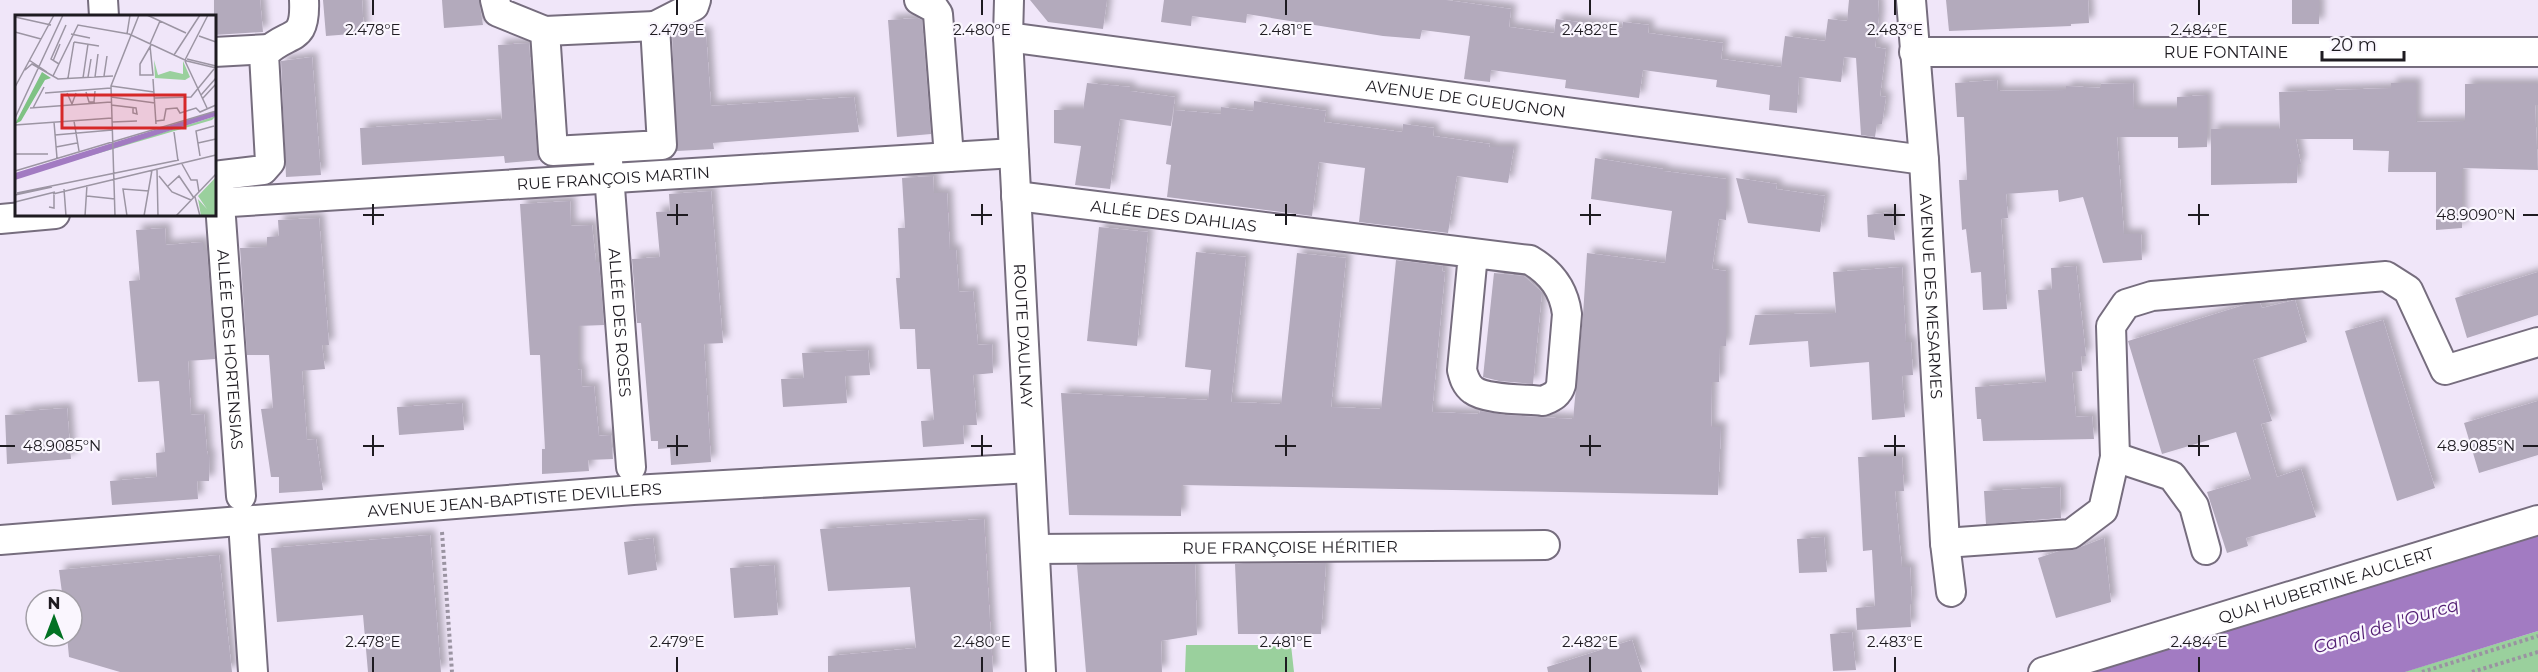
<svg xmlns="http://www.w3.org/2000/svg" width="2538" height="672" font-family="Montserrat,sans-serif">
<style>
.green{fill:#9ad09d}
.water{fill:#a27bc2}
.building{fill:#b3aabc;filter:url(#shadow)}
.lines{fill:none;stroke-linecap:round;stroke-linejoin:round}
.minor-casing{stroke:#766d7e;stroke-width:32}
.path{stroke:#9a93a1;stroke-width:4;stroke-dasharray:3 3;stroke-linecap:butt}
.minor{stroke:#fff;stroke-width:28}
.ticks{fill:none;stroke:#1e1b21;stroke-width:2}
.labels{text-anchor:middle;dominant-baseline:central;stroke-width:4.5;stroke-linejoin:round;paint-order:stroke}
.street-label{font-size:16px;fill:#1e1b21;stroke:#faf6fe}
.water-label{font-size:18px;font-style:italic;fill:#521e73;stroke:#faf6fe}
.inset-road{fill:none;stroke:#9c95a3;stroke-width:1.5}
.view{fill:#d62828;fill-opacity:0.15;stroke:#d62828;stroke-width:3}
.inset-edge{fill:none;stroke:#1e1b21;stroke-width:3}
.ticks-label{font-size:15px;text-anchor:middle;fill:#1e1b21;stroke:#faf6fe;stroke-width:4.5;stroke-linejoin:round;paint-order:stroke}
</style>
<defs>
<filter id="shadow"><feDropShadow dx="5.5" dy="-5.5" stdDeviation="3" flood-color="#0004"/></filter>
</defs>
<rect width="100%" height="100%" fill="#f0e6f9"/>
<path class="green" d="M2538,631v41h-134z
M1186,645h105l3,27h-109z"/>
<path class="water" d="M2538,532v99l-133,41h-321z"/>
<path class="building" d="M214,0h46l3,32 -49,3z
M323,0h39l2,33 -38,3z
M442,0h37l4,25 -39,3z
M1030,0h77l-4,29 -55,-7z
M1164,0h282l65,9 -2,18 45,6 2,-14 66,9 1,-6 26,3 -1,8 75,10 -2,16 60,8 4,-31 40,5 3,-22 19,2 2,-21h29l1,16 -4,31 11,2 -6,47 6,1 -4,27h-5l-2,13 -14,-2 -5,-77 -12,-1 -3,25 -42,-5 -2,36 -28,-3 1,-15 -54,-8 1,-7 -74,-10 -4,28 -74,-10 1,-8 -75,-10 -1,12 -26,-3 6,-43 -48,-6 -2,9 -37,-3 -136,-22 -1,9 -54,-7 -1,10 -30,-4z
M1946,0h142l1,23 -18,1v2l-122,5z
M2292,0h27v24h-27z
M918,18l4,2 9,114 -34,3 -9,-117z
M706,32l5,74 143,-9 5,35 -146,11 1,6 -37,2 -5,-115 5,-3z
M529,43l8,109 3,8 -35,3 -1,-7 -142,9 -2,-37 142,-9 -4,-74z
M312,57l9,118 -35,2 -5,-116z
M1997,80l1,11 68,-1v-4l35,2v-4l32,-1 1,26h43v-12l30,-2v52l-29,1v-11h-61l7,97h17l1,26 -39,3 -20,-66 -24,5 -1,-12 -52,4 2,24 -7,1 6,90 -24,1 -2,-38 -10,1 -5,-44 -4,1 -3,-50h8l-3,-63h-7l-2,-34z
M1087,83l43,4v4l45,6 -4,29 -51,-7 -10,70 -35,-4 6,-39 -27,-3v-33h29z
M2391,83h25v39l49,-1v-37h73v21h-3l3,65 -76,-2v60l-26,2v-58h-48l1,-21 -36,-1v-11h-57l5,25h-3l-1,19 -86,2v-56h69l-1,-37 112,-4z
M1254,101l72,10 -2,11 78,10 1,-8 31,4 -1,8 57,8 -1,3h25l-6,36 -51,-7 -9,57 -89,-11 6,-54 -46,-6 -7,54 -145,-19 4,-32 -5,-1 8,-54 47,4v-7l32,4z
M1595,158l68,11v2l63,8v41l-7,-1 -7,50 14,2v75h-6l-1,36h-7l-1,45h10l-3,68 -537,-10v31l-112,-1 -8,-122 147,7 3,-30 -26,-3 11,-115 50,5 -15,145 50,2 16,-151 49,5 -15,149 50,2 15,-149 47,6 -1,5 3,1 -13,140 47,2 1,-3 25,4 68,4 10,-104 4,-62 78,10 7,-52 -81,-12z
M933,176l1,17h13l3,57h6l3,42 14,-1 5,54 14,-1 1,29 -20,2 4,50h-14l1,19 -41,3 -2,-26 13,-1 -4,-51h-13l-2,-40h-15l-4,-51h4l-2,-50h7l-3,-50z
M1736,178l41,6 -1,5 49,7 -5,36 -72,-9z
M711,191l12,152 -19,1 7,118 -40,3 -1,-17 -12,1v-8h-7l-10,-118h-4l-5,-64 28,-2 -4,-45 14,-1 -1,-17z
M570,201l1,25 21,-1 4,37h3l5,63 -26,1v44l3,-1 1,18 12,-1 5,50 12,-1 2,24 -25,1 1,11 -47,3v-25h3l-5,-94h-10l-10,-151z
M1892,212l3,28 -27,-3 -1,-22z
M319,218l10,127h-7l3,24 -23,2 5,69 9,-1 7,51 -44,3v-16h-8l-10,-68 12,-1 -4,-53h-22l-7,-107 27,-1v-10l12,-1 -1,-16z
M1099,227l49,5 -11,114 -50,-5z
M165,228l1,17 37,-3v8h4l8,109 -27,2 3,54 13,-1 3,37 1,4h2l-1,26h-12l1,18 -86,6 -2,-24 47,-4 -1,-24 9,-1 -6,-71 -21,1 -9,-101 11,-1 -4,-50z
M2076,266l10,90h-5l1,15 -10,1 4,45 16,-1 2,23 -111,2 -2,-22h-4l-2,-32 71,-5 -8,-92 14,-1 -1,-21z
M1902,267l4,75h5l2,33 -11,1 3,41 -33,3 -3,-58 -59,5 -2,-26 -59,4 6,-30 81,-2 -3,-41z
M2538,272v43l-71,23 -12,-40z
M1494,273l30,3 18,16 -9,92 -34,-3 -16,-4z
M2295,300l12,42 -54,18 19,61 -11,3 16,53 24,-8 15,48 -70,21 2,8 -21,7 -20,-61 44,-13 -15,-47 -74,22 -34,-113 119,-37 13,-1 2,5z
M2383,320l52,168 -38,13 -52,-170z
M868,350l2,25 -25,1 2,27 -64,4 -2,-28 23,-1 -2,-25z
M2538,401v54l-59,18 -15,-50z
M462,403l2,27 -65,5 -2,-28z
M67,408l4,51 -64,5 -2,-49 20,-1v-3z
M1858,457h44l2,34h-9l7,76h8l2,37h-2l1,23 -54,3 -1,-22 19,-2 -3,-56 -9,1z
M2060,487l1,31 -75,6 -2,-33z
M984,519l9,153h-165v-16l88,-8 -6,-61 -82,4 -8,-62z
M430,535l11,137h-73l-5,-57 -86,7 -6,-74z
M1824,537l3,35 -28,1 -2,-34z
M653,538l4,32 -29,5 -4,-33z
M2104,538l7,64 -55,16 -18,-60 21,-7 14,-1z
M219,555l13,117h-112l-51,-15 -2,-21h5v-36h-9l-4,-30z
M1326,563l-5,71h-83l-3,-70z
M1195,564l2,71 -36,6 1,31h-76l-9,-107z
M774,565l4,50 -44,3 -4,-50z
M1852,632l4,38 -23,1 -3,-37z
M1632,640l10,32h-94l-1,-5z"/>
<g class="lines">
<defs>
<g id="minor">
<path d="M103,0l1,16"/>
<path d="M495,0l3,12 47,19 8,120 109,-6 -7,-119 39,-20 2,-6"/>
<path d="M919,0l15,8 4,6 11,143"/>
<path id="s1" d="M1009,0l-1,37 33,635"/>
<path id="s2" d="M1911,0l13,160 21,383 6,49"/>
<path d="M545,31l110,-5"/>
<path id="s3" d="M1008,37l916,123"/>
<path d="M214,52l55,-3"/>
<path id="s4" d="M1914,52h624"/>
<path id="s5" d="M608,161l23,306"/>
<path d="M214,176l49,-6 7,-8 -6,-108c25,-25 42,-9 40,-54"/>
<path id="s6" d="M218,176l23,320"/>
<path id="s7" d="M1016,196l514,64c22,13 34,30 37,54l-6,71c-3,10 -9,12 -18,16 -17,-2 -57,-1 -70,-11 -7,-5 -9,-12 -11,-20l11,-116"/>
<path id="s8" d="M214,203l800,-50"/>
<path d="M0,219l55,-5"/>
<path d="M2115,457l57,19 22,30 12,44"/>
<path d="M243,522l10,150"/>
<path id="s9" d="M0,540l633,-50 397,-22"/>
<path d="M1945,543l126,-9 32,-24 12,-53 -4,-131 15,-22 26,-8 234,-20 22,14 37,80 93,-28"/>
<path id="s10" d="M1035,549l510,-4"/>
<path id="s11" d="M2043,672l495,-152"/>
</g>
</defs>
<use href="#minor" class="minor-casing"/>
<path class="path" d="M442,532l10,140
M2422,672l116,-36
M2472,672l66,-20"/>
<use href="#minor" class="minor"/>
</g>
<path class="ticks" d="M373,0v15M677,0v15M982,0v15M1286,0v15M1590,0v15M1895,0v15M2199,0v15M373,204v21M677,204v21M982,204v21M1286,204v21M1590,204v21M1895,204v21M2199,204v21M363,215h21M667,215h21M971,215h21M1275,215h21M1580,215h21M1884,215h21M2188,215h21M2523,215h15M373,435v21M677,435v21M982,435v21M1286,435v21M1590,435v21M1895,435v21M2199,435v21M0,446h15M363,446h21M667,446h21M971,446h21M1275,446h21M1580,446h21M1884,446h21M2188,446h21M2523,446h15M373,657v15M677,657v15M982,657v15M1286,657v15M1590,657v15M1895,657v15M2199,657v15"/>
<g class="labels">
<g class="street-label">
<text stroke="none"><textPath href="#s4" startOffset="312">RUE FONTAINE</textPath></text>
<text stroke="none"><textPath href="#s3" startOffset="462">AVENUE DE GUEUGNON</textPath></text>
<text stroke="none"><textPath href="#s8" startOffset="400">RUE FRANÇOIS MARTIN</textPath></text>
<text stroke="none"><textPath href="#s7" startOffset="159">ALLÉE DES DAHLIAS</textPath></text>
<text stroke="none"><textPath href="#s2" startOffset="297">AVENUE DES MESARMES</textPath></text>
<text stroke="none"><textPath href="#s5" startOffset="162">ALLÉE DES ROSES</textPath></text>
<text stroke="none"><textPath href="#s1" startOffset="336">ROUTE D'AULNAY</textPath></text>
<text stroke="none"><textPath href="#s6" startOffset="174">ALLÉE DES HORTENSIAS</textPath></text>
<text stroke="none"><textPath href="#s9" startOffset="516">AVENUE JEAN-BAPTISTE DEVILLERS</textPath></text>
<text stroke="none"><textPath href="#s10" startOffset="255">RUE FRANÇOISE HÉRITIER</textPath></text>
<text stroke="none"><textPath href="#s11" startOffset="296">QUAI HUBERTINE AUCLERT</textPath></text>
</g>
<g class="water-label">
<text transform="translate(2386 626) rotate(-17)">Canal de l'Ourcq</text>
</g>
</g>
<g transform="translate(15 15)">
<rect width="201" height="201" fill="#f0e6f9"/>
<path d="M139,45l4,15 12,-4 13,3v-13l7,16 -5,3 -30,-2zM201,101l-4,4 -191,56 173,-53zM201,162v39h-15l-3,-17 9,10 -9,-13z" fill="#9ad09d"/>
<path d="M27,57l9,6 -6,2 -24,41 -6,3z" fill="#7fc284"/>
<path d="M201,96v5l-201,64v-7z" fill="#a27bc2"/>
<path class="inset-road" d="M132,0l39,18M0,2l36,8M0,17l26,7M56,19l19,4M112,19l3,-19M184,21l17,6M59,27l25,4M135,29l10,-23M135,31l3,29h-13v-11l11,-19M159,40l26,-40M172,44l29,7M14,45l18,12M170,45l23,-45M38,46l7,-17M170,46l22,47M44,49l-8,-5 15,-34M10,55l7,-6 26,15 55,-3M38,61l25,-51 51,9 58,27 29,7M89,61l3,-20M73,62l3,-18M80,62l3,-23M53,63l6,-36M68,63l5,-34M138,64l3,45M96,71l43,6M0,72l39,-72M71,77l3,10h5l1,-11M30,78l66,-5M52,78l5,11 4,-11M186,80l15,-17M96,82l44,6M139,83l37,-1 23,-28M188,83l13,-14M96,90l25,3 1,6 -4,-1v-6M15,93l81,-6M18,93l11,-21M0,103l48,-103M59,106l5,30M141,106l8,-1 2,-11 11,-1 3,5 16,-5 4,4 16,-7M39,107l3,36M97,107l25,-1M0,110l97,-7M159,117l4,29M40,120l57,-5M183,128l18,-4M41,132l21,-4M0,139h33M185,141l-4,-25 18,-5M167,149l9,16h6l2,12M142,155l1,46M0,156l201,-60M144,161l13,16 19,8M153,171l11,-10 15,22M49,174l2,27M2,178l162,-33M38,179l163,-39M0,180l37,-8M72,181l28,3M180,182l5,19M0,187l40,-10M34,192l5,1v-13M70,201l2,-31M100,201l-4,-130 28,-71M112,201l-4,-27 26,2M129,201l8,-46M161,201l40,-42"/>
<path class="view" d="M47,80h123v33h-123z"/>
<rect width="201" height="201" class="inset-edge"/>
</g>
<g class="ticks-label">
<text x="373" y="35">2.478°E</text>
<text x="677" y="35">2.479°E</text>
<text x="982" y="35">2.480°E</text>
<text x="1286" y="35">2.481°E</text>
<text x="1590" y="35">2.482°E</text>
<text x="1895" y="35">2.483°E</text>
<text x="2199" y="35">2.484°E</text>
<text x="2476" y="220">48.9090°N</text>
<text x="62" y="451">48.9085°N</text>
<text x="2476" y="451">48.9085°N</text>
<text x="373" y="647">2.478°E</text>
<text x="677" y="647">2.479°E</text>
<text x="982" y="647">2.480°E</text>
<text x="1286" y="647">2.481°E</text>
<text x="1590" y="647">2.482°E</text>
<text x="1895" y="647">2.483°E</text>
<text x="2199" y="647">2.484°E</text>
</g>
<g transform="translate(54 618)"><circle r="28" fill="#faf6fe" stroke="#a29ea6" stroke-width="1.5"/>
<path d="M0-4.5L10 22L0 15L-10 22Z" fill="#027123"/>
<text y="-9" font-size="16" font-weight="bold" text-anchor="middle" fill="#1e1b21">N</text>
</g>
<path d="M2322 51v9h82v-9" fill="none" stroke="#1e1b21" stroke-width="3"/>
<text x="2331" y="51" font-size="18" fill="#1e1b21" stroke="#faf6fe" stroke-width="4.5" paint-order="stroke">20 m</text>
</svg>
